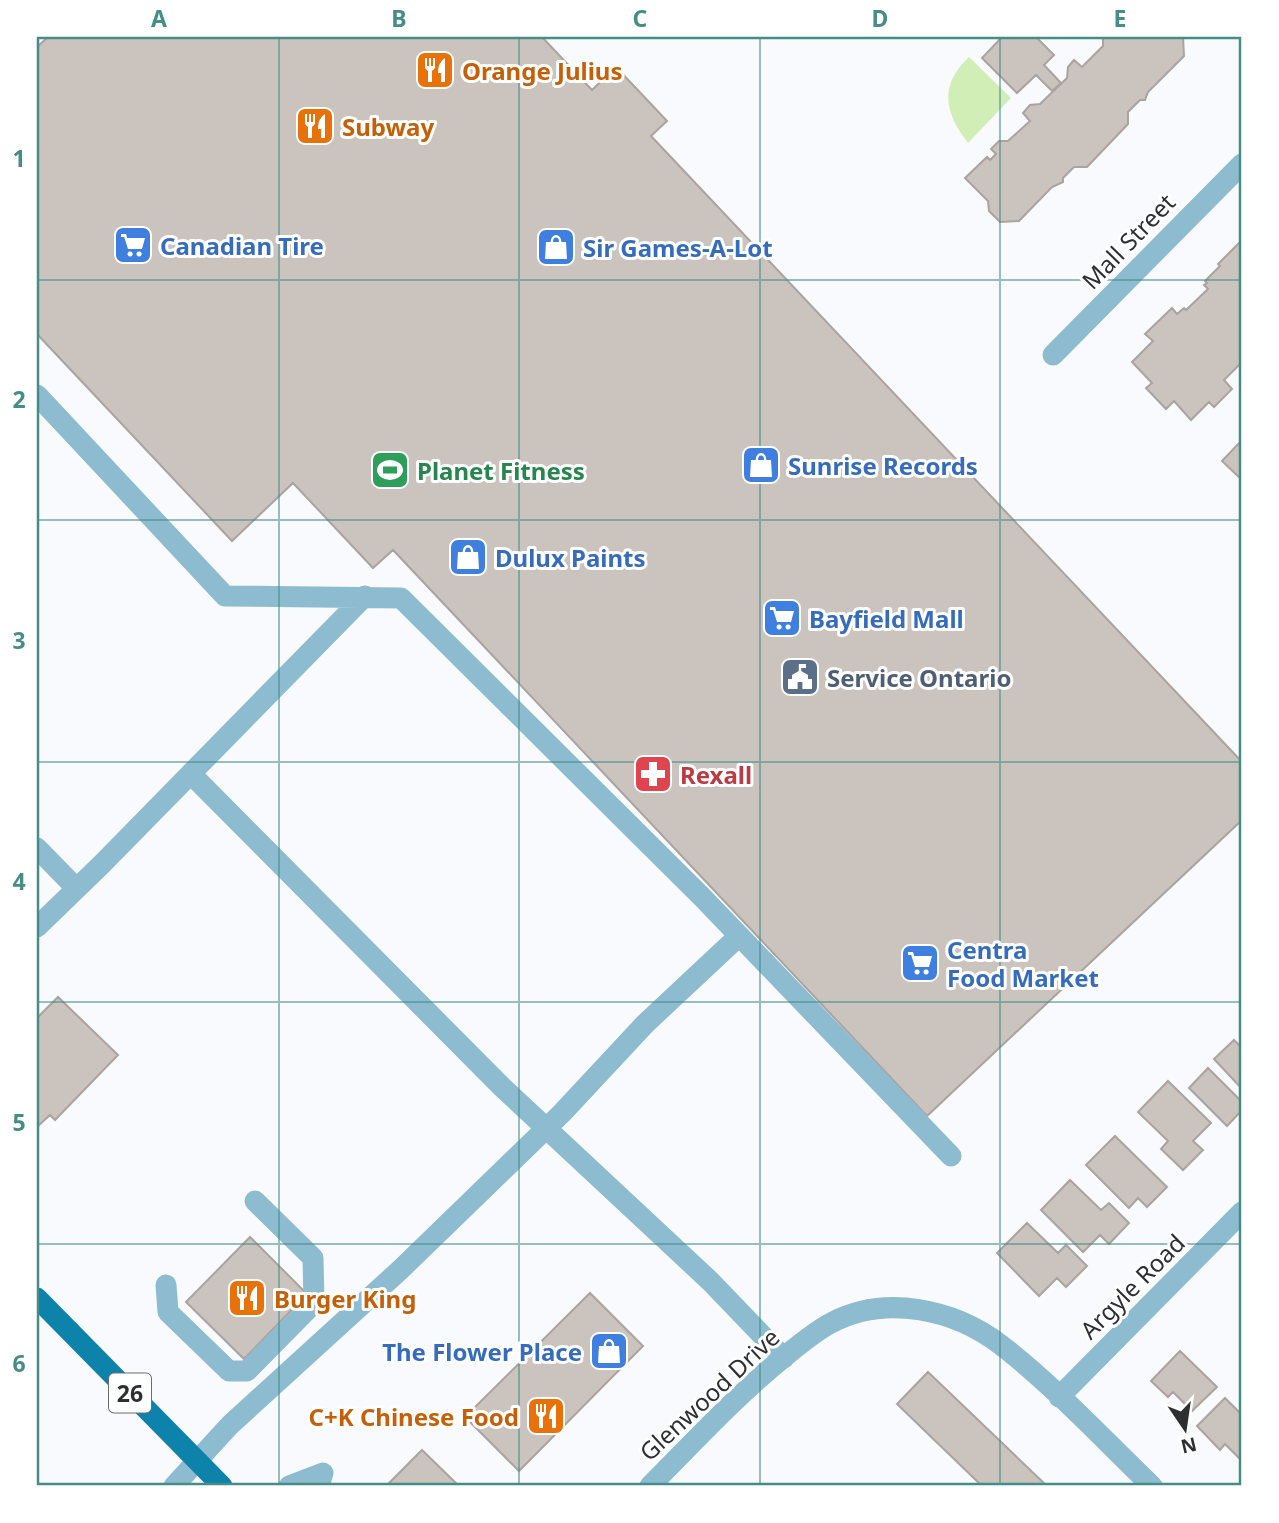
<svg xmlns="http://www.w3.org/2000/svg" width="1279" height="1523" font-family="'Noto Sans',sans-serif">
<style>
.green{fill:#d2eeb7}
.building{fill:#cac3be;stroke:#aaa39e;stroke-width:2}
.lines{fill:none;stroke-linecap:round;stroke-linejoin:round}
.minor{stroke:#8dbbd0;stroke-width:21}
.major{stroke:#0d83ab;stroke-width:21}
.grid{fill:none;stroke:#468d87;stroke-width:2;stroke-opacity:0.55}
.labels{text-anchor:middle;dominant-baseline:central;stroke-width:6;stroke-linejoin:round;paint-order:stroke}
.shield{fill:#fff;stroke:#6c6d6f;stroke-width:2}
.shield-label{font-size:23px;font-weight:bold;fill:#2d2f31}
.food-label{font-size:24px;font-weight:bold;fill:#c56008;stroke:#fff;text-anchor:start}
.street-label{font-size:24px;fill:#2d2f31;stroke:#fff}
.shop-label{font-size:24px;font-weight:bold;fill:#366cbe;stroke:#fff;text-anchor:start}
.leisure-label{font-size:24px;font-weight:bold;fill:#27864d;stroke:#fff;text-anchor:start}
.service-label{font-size:24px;font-weight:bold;fill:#4e5e75;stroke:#fff;text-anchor:start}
.health-label{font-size:24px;font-weight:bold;fill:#be3a42;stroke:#fff;text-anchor:start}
.neatline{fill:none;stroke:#468d87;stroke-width:2.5}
.grid-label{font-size:23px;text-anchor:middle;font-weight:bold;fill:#468d87}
</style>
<rect width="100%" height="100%" fill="#f8fafe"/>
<path class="green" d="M969,57l42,41 -43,45c-24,-31 -29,-58 1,-86z"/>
<path class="building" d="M48,37h494l50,53 24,-23 51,54 -16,15 591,626v58l-315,296 -534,-566 -20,18 -80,-85 -61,58 -195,-207v-287z
M1002,37h34l18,18 -10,10 17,18 -9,8 -16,-16 -19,18 -35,-35z
M1103,37h80l1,19 -36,36 -3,8h-5l-12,12v12l-41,43h-13l-11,11v4l-11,5 -33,34 -19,1 -11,-11 -1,-10 -23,-23 22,-21 3,3 6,-6 -5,-5 8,-8h9l22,-20 -7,-8 7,-8 10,-1 27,-26 1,-11 6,-7 8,7 21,-21z
M1242,240v127l-2,-3 -16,16 8,9 -18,18 -5,-5 -18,18 -17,-19 -8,8 -20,-21 6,-5 -20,-21 21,-21 -8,-7 27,-26 5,6 7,-6 2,2 22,-21 -4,-4 3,-2 -2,-2 15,-15 -2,-2z
M1242,440v38l-1,1 -19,-18z
M58,997l60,58 -63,65 -5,-5 -13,12v-109z
M1234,1040l8,8v41l-28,-30z
M1208,1068l34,34v8l-15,16 -38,-38z
M1168,1081l43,42 -18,18 10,9 -20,20 -22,-21 7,-8 -30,-29z
M1115,1136l52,51 -20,20 -9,-9 -9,10 -43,-43z
M1070,1180l31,30 8,-7 20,20 -20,21 -9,-9 -17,17 -42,-42z
M1027,1223l31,30 8,-8 21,21 -21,21 -9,-9 -18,18 -42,-43z
M250,1237l57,57 -63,65 -58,-57z
M590,1293l53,53 -124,125 -54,-54z
M1180,1351l37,36 -25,24 -19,-19 -5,5 -17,-16z
M928,1372l119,114h-65l-85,-82z
M1225,1398l17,17v46l-17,-17 -5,6 -23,-24z
M422,1450l37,36h-73z"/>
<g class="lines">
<path class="minor" d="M1053,355l189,-191
M37,395l188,201 176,2 301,299 249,259
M191,774l311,313 208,194 74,77
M37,848l39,40
M37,927l65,-63 263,-268
M166,1285l2,27 61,59h18l67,-68 -1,-45 -58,-57
M1059,1397l183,-185
M174,1486l56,-61 170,-155 162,-157 83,-89 94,-88
M289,1486l34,-13 -4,13
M650,1486c44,-44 86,-90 134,-129 15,-12 30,-25 47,-34 54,-29 123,-14 170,22 52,40 103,95 151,141"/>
<path class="major" d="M37,1298l185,188"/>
</g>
<path class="grid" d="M279,37v1449M519,37v1449M760,37v1449M1000,37v1449M37,280h1205M37,520h1205M37,762h1205M37,1002h1205M37,1244h1205"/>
<defs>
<symbol id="restaurant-square" viewBox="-11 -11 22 22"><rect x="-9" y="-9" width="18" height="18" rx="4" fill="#e8710a" stroke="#fff"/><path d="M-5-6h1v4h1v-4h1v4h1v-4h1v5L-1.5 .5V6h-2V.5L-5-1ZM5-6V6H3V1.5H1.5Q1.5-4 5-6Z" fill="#fff"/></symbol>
<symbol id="supermarket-square" viewBox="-11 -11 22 22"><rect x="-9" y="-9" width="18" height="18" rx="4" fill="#3f7fe0" stroke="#fff"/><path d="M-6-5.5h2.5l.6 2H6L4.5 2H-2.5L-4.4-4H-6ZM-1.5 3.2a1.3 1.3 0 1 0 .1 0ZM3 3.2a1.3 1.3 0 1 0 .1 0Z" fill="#fff"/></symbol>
<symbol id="shop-square" viewBox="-11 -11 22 22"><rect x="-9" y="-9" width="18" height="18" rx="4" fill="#3f7fe0" stroke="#fff"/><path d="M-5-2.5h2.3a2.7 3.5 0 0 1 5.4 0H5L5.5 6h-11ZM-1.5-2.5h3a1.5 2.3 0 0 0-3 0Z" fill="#fff"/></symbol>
<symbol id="stadium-square" viewBox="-11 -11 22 22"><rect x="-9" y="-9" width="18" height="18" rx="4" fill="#2e9e5b" stroke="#fff"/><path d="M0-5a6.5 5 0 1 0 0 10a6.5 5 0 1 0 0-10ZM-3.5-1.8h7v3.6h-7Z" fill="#fff"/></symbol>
<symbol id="civic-square" viewBox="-11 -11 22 22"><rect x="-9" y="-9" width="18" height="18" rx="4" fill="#5c6f8a" stroke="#fff"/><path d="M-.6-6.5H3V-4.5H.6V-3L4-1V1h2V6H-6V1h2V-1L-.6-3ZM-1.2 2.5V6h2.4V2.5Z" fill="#fff"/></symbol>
<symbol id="pharmacy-square" viewBox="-11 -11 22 22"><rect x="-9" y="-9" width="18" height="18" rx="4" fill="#e0444e" stroke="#fff"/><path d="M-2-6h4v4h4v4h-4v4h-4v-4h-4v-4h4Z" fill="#fff"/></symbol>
</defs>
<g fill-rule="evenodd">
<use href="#restaurant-square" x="413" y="48" width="44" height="44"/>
<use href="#restaurant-square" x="293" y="104" width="44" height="44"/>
<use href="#supermarket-square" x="111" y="223" width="44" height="44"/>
<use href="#shop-square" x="534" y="225" width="44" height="44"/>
<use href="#shop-square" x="739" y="443" width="44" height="44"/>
<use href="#stadium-square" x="368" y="448" width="44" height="44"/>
<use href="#shop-square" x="446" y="535" width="44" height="44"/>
<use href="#supermarket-square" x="760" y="596" width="44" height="44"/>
<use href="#civic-square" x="778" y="655" width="44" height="44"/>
<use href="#pharmacy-square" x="631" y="752" width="44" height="44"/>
<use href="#supermarket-square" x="898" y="941" width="44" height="44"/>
<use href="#restaurant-square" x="225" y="1276" width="44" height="44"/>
<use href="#shop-square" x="587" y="1329" width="44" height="44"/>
<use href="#restaurant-square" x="524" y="1394" width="44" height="44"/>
</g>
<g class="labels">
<rect class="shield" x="109" y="1373.5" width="42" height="39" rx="5"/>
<g class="shield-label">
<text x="130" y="1393">26</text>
</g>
<g class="food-label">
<text x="462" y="70">Orange Julius</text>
<text x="342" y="126">Subway</text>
<text x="274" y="1298">Burger King</text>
<text x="519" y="1416" text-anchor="end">C+K Chinese Food</text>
</g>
<g class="street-label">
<text transform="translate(1128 241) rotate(-46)">Mall Street</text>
<text transform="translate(1132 1286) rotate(-45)">Argyle Road</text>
<text transform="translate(709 1394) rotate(-43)">Glenwood Drive</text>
</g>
<g class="shop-label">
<text x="160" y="245">Canadian Tire</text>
<text x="583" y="247">Sir Games-A-Lot</text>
<text x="788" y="465">Sunrise Records</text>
<text x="495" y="557">Dulux Paints</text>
<text x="809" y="618">Bayfield Mall</text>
<text x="947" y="949">Centra<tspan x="947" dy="28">Food Market</tspan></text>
<text x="582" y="1351" text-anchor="end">The Flower Place</text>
</g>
<g class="leisure-label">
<text x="417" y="470">Planet Fitness</text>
</g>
<g class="service-label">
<text x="827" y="677">Service Ontario</text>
</g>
<g class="health-label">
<text x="680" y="774">Rexall</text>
</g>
</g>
<rect width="1279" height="1523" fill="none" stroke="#ffffff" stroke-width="77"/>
<g transform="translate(1185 1429) rotate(167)" stroke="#ffffff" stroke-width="5" paint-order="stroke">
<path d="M0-5L12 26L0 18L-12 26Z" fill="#2d2f31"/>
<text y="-10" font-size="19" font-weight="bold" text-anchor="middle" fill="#2d2f31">N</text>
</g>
<rect x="38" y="38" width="1202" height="1446" class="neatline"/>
<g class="grid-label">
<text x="159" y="27">A</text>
<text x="399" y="27">B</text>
<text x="640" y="27">C</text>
<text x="880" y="27">D</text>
<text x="1120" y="27">E</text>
<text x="19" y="167">1</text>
<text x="19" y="408">2</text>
<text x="19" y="649">3</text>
<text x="19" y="890">4</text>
<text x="19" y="1131">5</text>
<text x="19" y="1372">6</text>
</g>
</svg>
